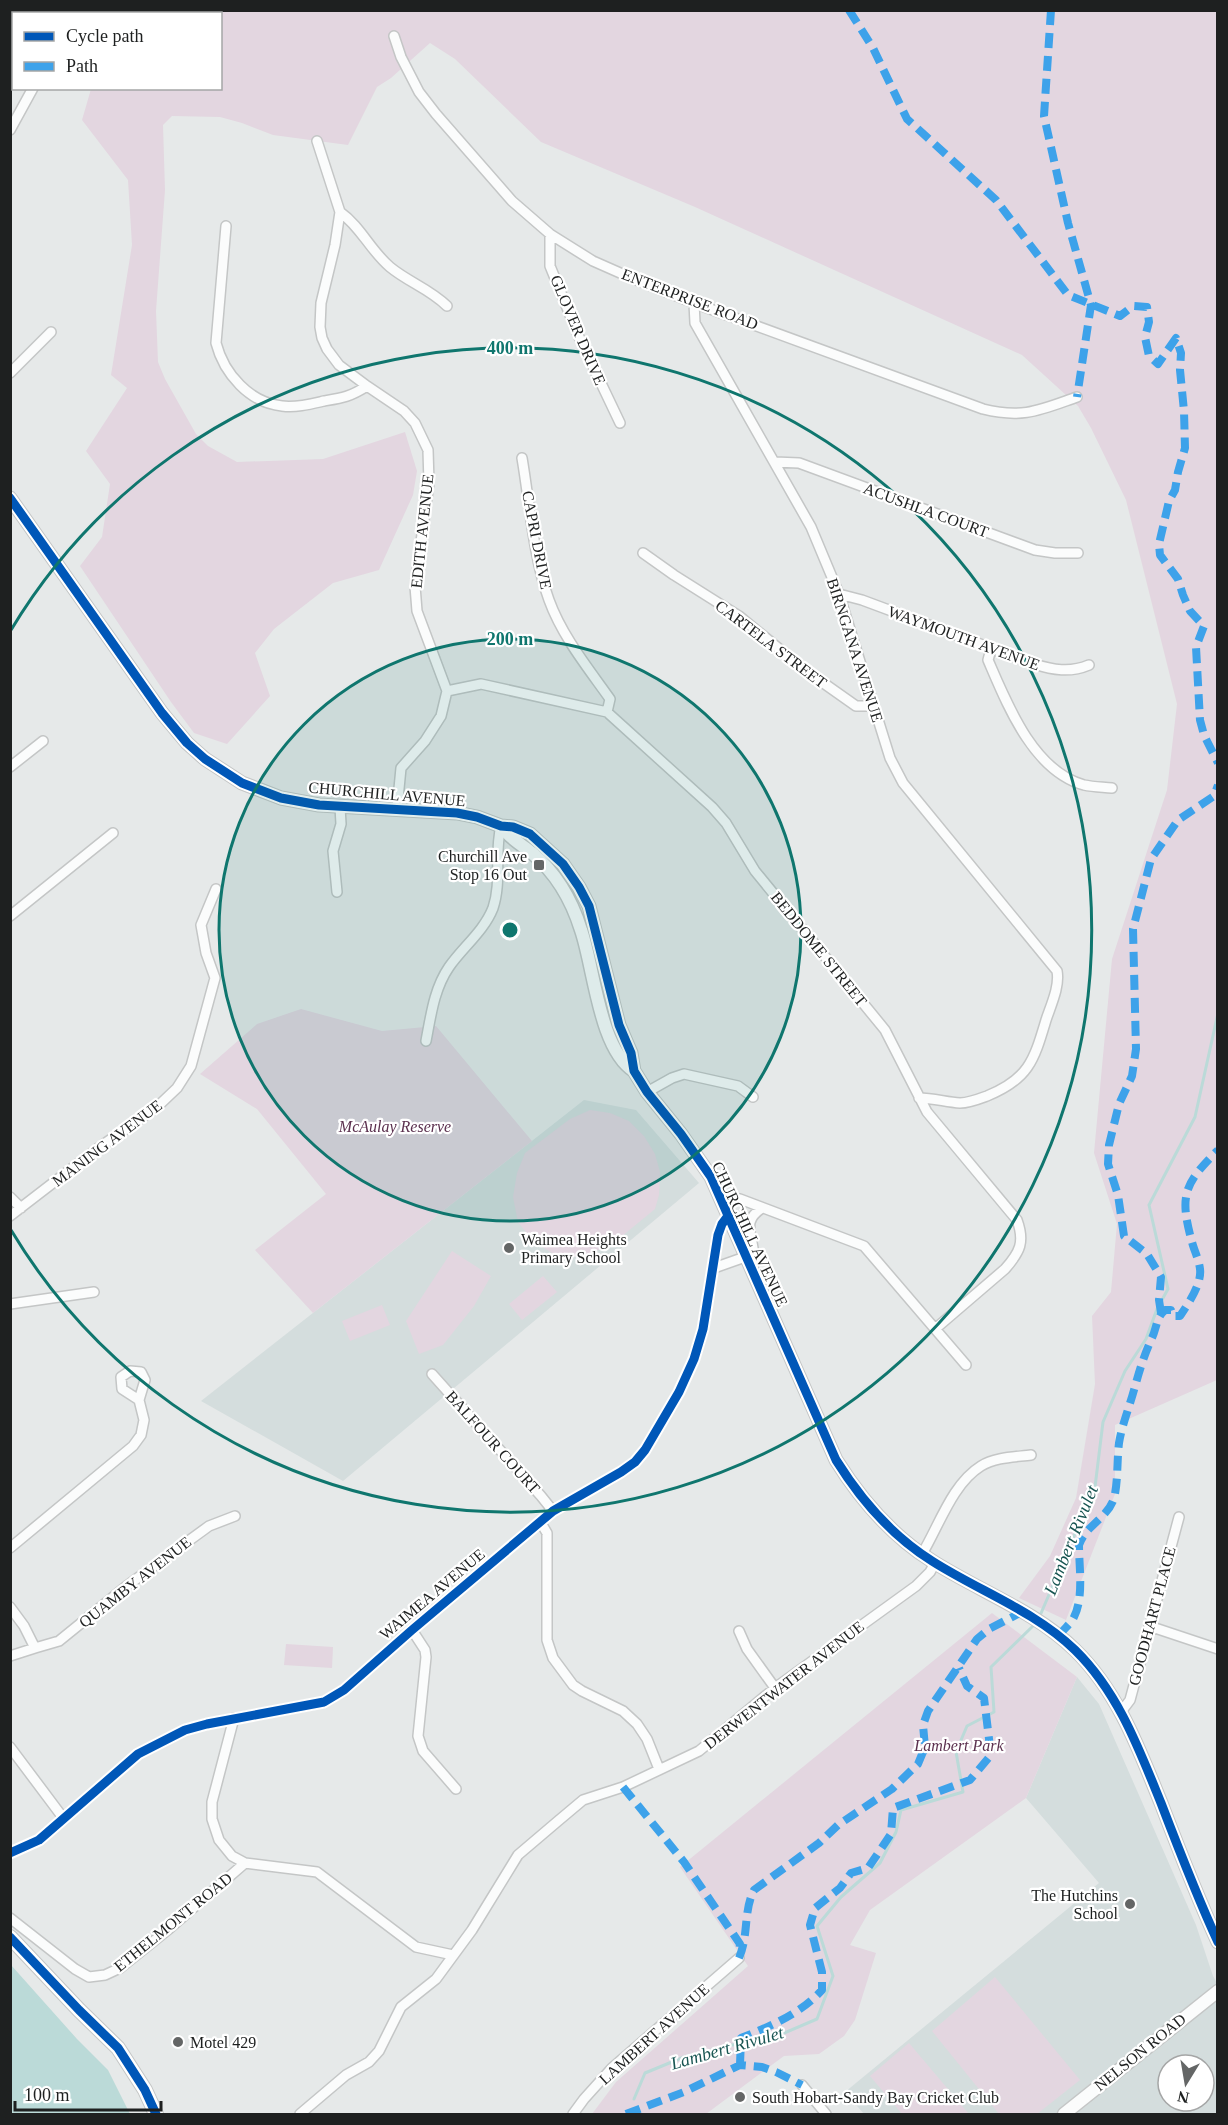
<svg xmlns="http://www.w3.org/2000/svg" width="1228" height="2125" font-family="'Times New Roman',serif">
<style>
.built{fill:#d4dddd;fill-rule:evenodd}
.green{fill:#e3d6e0}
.water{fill:#bbdad8}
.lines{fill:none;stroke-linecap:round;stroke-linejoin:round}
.stream{stroke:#bbdad8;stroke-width:3}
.street-casing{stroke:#c4c6c6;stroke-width:12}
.secondary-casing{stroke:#c4c6c6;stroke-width:15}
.primary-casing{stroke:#c4c6c6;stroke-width:16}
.street{stroke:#fbfcfc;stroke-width:9}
.secondary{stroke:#fbfcfc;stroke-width:12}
.primary{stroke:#fbfcfc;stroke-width:14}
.quiet{stroke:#3da2ea;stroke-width:8;stroke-dasharray:15 8;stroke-linecap:butt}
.cycleway-casing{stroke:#fff;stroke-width:13}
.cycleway{stroke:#0057b8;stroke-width:9}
.ring{fill:none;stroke:#0f766e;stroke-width:3}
.poi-dot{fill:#646666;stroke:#fff;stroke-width:2}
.labels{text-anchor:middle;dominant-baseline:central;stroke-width:4.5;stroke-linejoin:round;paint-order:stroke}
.street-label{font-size:16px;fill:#1e2020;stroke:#fff}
.poi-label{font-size:16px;fill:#1e2020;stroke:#fff;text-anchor:start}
.park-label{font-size:16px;font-style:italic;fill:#5b304e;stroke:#fff}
.water-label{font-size:18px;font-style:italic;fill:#185552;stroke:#fff}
.centre{fill:#0f766e;stroke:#fff;stroke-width:3}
.ring-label{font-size:18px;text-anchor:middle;font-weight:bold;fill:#0f766e;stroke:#fff;stroke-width:4.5;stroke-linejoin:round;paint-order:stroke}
</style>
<rect width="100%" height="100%" fill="#e6e9e9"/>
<path class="built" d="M584,1100l52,10 63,73 -356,298 -142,-80z
M1077,1677l22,27 97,221 17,51 4,7v131h-353l-19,-22 254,-209 -73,-85zM1168,2065h36v36h-36z"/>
<path class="green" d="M113,11h1104v1369l-102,45v69l-49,126 -47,-22 31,-42 26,-58 19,-114 -3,-68 19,-24 6,-68 -23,-71 18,-194 55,-169 10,-86 -51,-204 -35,-72 -13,-22 -56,-51 -327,-148 -154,-65 -86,-83 -25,-16 -39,35 -14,9 -29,58 -75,-10 -31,-12 -22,-6 -48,-1 -9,9 2,65 -9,121 2,51 7,17 31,55 12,12 29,16 86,-3 82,-27 12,39 -4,24 -34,75 -46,13 -59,46 -19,24 15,43 -43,48 -33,-11 -23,-31 -91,-136 22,-29 8,-53 -24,-33 41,-63 -16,-13 21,-130 -4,-65 -46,-60 9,-31 129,-1v-74l-108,-1z
M301,1009l81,22 54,-5 96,115 -219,172 -58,-63 71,-56 -69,-85 -57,-35 57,-50z
M590,1110l20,3 19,8 15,15 11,18 5,18 -1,23 -4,14 -45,37 -32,11 -26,-4 -19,-12 -15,-19 -5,-25 4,-24 8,-20 45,-34z
M452,1251l39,25 -17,30 -31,39 -24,9 -13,-33z
M543,1276l14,16 -35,28 -13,-16z
M382,1305l8,20 -40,16 -8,-20z
M992,1613l85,64 -51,121 -156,112 -20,35 26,8 -21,67 -11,16 -25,18 -35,2 -78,58h-114l24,-32 132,-116 -68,-99z
M286,1644l47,3 -1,21 -48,-3z
M995,1977l85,103 -43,34h-38l-67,-83z
M909,2043l60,71h-67l-32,-38z"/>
<path class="water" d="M11,1965l66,74 31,31 22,44h-119z"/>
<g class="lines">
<path class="stream" d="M1039,1618l56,-131 8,-65 22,-51 21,-32 11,-30 11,-20 -19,-84 46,-88 23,-104
M634,2099l11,-26 39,-16 48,-12 36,-5 49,-21 16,-43 -16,-50 24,-29 39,-34 16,-31 5,-22 62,-18 -7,-40 11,-26 27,-14 -3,-45 44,-43"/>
<defs>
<path id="street" d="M52,14v-4
M394,36l7,21 18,35 17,22 76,87 38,33 43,27 43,19 58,23 289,106c40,10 57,1 94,-12
M10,130l23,-42
M317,141l23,71 -5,33 -14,58 -1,24 2,11 5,11 12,16 28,21 37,25 11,12 13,27 1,33 -14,103 2,25 30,80 -6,25 -16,25 -24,27 -4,41
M340,212c21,15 30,38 50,55 18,15 40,22 57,39
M226,226l-10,117c8,31 34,60 66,63 14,2 29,-2 42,-5 18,-3 26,-4 43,-15
M550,234v32l29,71 41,86
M694,303l1,20 116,204 28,67 51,164 13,25 154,188c3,15 -6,34 -11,49 -12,40 -17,59 -59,76 -8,3 -18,7 -27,7 -14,-1 -27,-5 -41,-5
M10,373l41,-41
M522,458c8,47 11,98 27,142 13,36 39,68 61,99l-3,13
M775,462l24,1 236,87 20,3h23
M643,553l31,22 65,41 66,54 51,36h17
M839,594l23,6 172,64c19,6 36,9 55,1
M991,649l-3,11c19,44 45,111 96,125 9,2 18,2 28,3
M447,691l34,-7 126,28 105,95 14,16 29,48 130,159 42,82 90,108c8,22 3,32 -12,49l-70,60
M10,767l33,-26
M337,892l-4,-41 8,-27 -1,-17
M10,916l103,-83
M426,1041c5,-26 8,-52 23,-74 14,-20 35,-36 44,-59 9,-27 1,-55 8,-82
M647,1092l25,-14 12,-4 54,12 15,11
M10,1197l11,11
M721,1199l8,-1 11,1 124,47 102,119
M10,1216l87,-67 60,-42 20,-19 14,-22 24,-88 -9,-25 -5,-28 15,-36
M714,1268l31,-11
M753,1268c0,-6 1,-13 0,-20 -3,-19 -9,-28 9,-40
M10,1304l84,-12
M432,1374l109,122 12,15
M541,1523l6,10v107l6,18 20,27 9,6 41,20 14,13 10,15 12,30
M10,1548l123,-102 8,-11 3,-15 -5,-20 6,-20 -4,-8 -11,-1 -9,6 1,12 17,11
M922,1554c17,-28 30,-70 59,-88 14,-9 35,-9 50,-11
M10,1607l14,19 11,22 -25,8
M1149,1626l69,23
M412,1630l13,20 1,7 -8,79 5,15 33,38
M739,1631l8,18 28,39
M35,1648l24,-7 69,-56 81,-59 26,-10
M1121,1712l9,-12 49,-183
M234,1718l-22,84v17l7,21 13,16 13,7 72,9 99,75 37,8
M10,1747l54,72
M10,1853l29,-13 99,-86 47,-24 22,-6 117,-22 20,-12 68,-60 141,-119 68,-39 14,-10 10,-12 34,-58 15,-33 9,-30 15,-94 4,-11 6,-8
M10,1918l65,51 14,8 16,-2 15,-7 50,-40 75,-65
M802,2085l24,29
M300,2114l46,-39 23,-13 10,-11 22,-44 35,-28 36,-49 46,-75 40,-34 25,-21 40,-13 76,-36 76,-63 141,-102 14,-14 5,-9
M573,2114l11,-15 28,-31 127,-110"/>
<path id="secondary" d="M10,498l152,215 25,30 18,16 37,24 39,15 38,7 138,8 20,4 24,9 12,1 17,7 33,30 16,23 10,19 30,119 12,28 3,18 13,21 34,42 30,43 125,283c25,40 56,76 96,101 47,30 103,50 143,89 43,42 64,99 86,153 18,47 36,94 57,139
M501,826c8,12 20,18 31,27 24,20 40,48 49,77 13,37 18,119 53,141
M1064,2114l154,-123"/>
<path id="primary" d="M10,1937l69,73 39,38 27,42 11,24"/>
</defs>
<use href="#street" class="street-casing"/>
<use href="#secondary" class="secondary-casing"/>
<use href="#primary" class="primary-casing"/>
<use href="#street" class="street"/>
<use href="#secondary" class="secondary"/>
<use href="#primary" class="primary"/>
<path class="quiet" d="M849,10l24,38 34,71 89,81 72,95 52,21 13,-10 14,1 2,15 -4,15 4,19 9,8 18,-26 5,15 -1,17 4,41 1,37 -7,24 -3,18 -6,11 -10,43 1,11 18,24 5,16 7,16 14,15 -8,21 4,73 4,15 14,28
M1051,10l-7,106 24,107 23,82 -14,92
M1161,1313l-2,-13 2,-23 -14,-23 -23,-18 -6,-41 -10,-31 1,-19 10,-41 13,-28 4,-27 -3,-120 18,-70 27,-39 36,-24 4,-11
M1059,1636c4,-7 12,-12 15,-19 10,-20 5,-49 5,-72 7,-21 32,-28 36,-51 3,-17 2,-34 4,-51 3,-18 10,-35 15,-53 5,-18 10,-35 18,-52 5,-11 4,-20 13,-28h6l2,6h7c8,-12 22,-32 20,-47 -1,-9 -6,-19 -8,-27 -13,-47 -8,-58 26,-92
M623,1787l61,75 56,82 -1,8
M739,1958c10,-23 4,-46 15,-68l65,-47 19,-18 54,-36 26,-25 7,-17 -2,-22 5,-14 49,-72 12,-10 33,-17
M740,2065l1,-27c30,-12 59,-24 81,-48v-18l-12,-47 5,-17 25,-20 11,-15 17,-5 23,-34 2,-26 77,-28 21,-25 -7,-57 -17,-12 -8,-18
M626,2114l58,-22 56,-27 22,2 14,5 26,13"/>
<defs>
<path id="cycleway" d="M10,498l152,215 25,30 18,16 37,24 39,15 38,7 138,8 20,4 24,9 12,1 17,7 33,30 16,23 10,19 30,119 12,28 3,18 13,21 34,42 30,43 125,283c25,40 56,76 96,101 47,30 103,50 143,89 43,42 64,99 86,153 18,47 36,94 57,139
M10,1853l29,-13 99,-86 47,-24 22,-6 117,-22 20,-12 68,-60 141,-119 68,-39 14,-10 10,-12 34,-58 15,-33 9,-30 15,-94 4,-11 6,-8
M10,1937l69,73 39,38 27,42 11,24"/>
</defs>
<use href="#cycleway" class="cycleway-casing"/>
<use href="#cycleway" class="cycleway"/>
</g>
<circle cx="510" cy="930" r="291" fill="#0f766e" fill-opacity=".12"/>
<g class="ring">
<circle cx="510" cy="930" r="291"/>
<path d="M11 630A582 582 0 1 1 11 1230"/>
</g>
<g class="poi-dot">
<rect x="533" y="859" width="12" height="12" rx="3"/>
<circle cx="509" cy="1248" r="6"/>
<circle cx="1130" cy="1904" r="6"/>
<circle cx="178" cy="2042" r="6"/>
<circle cx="740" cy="2097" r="6"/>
</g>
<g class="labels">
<g class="street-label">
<text transform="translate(690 299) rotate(21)">ENTERPRISE ROAD</text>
<text transform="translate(578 330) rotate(67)">GLOVER DRIVE</text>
<text transform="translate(926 510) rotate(20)">ACUSHLA COURT</text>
<text transform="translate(422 531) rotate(-84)">EDITH AVENUE</text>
<text transform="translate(537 540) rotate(79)">CAPRI DRIVE</text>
<text transform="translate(964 638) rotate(20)">WAYMOUTH AVENUE</text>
<text transform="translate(771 644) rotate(37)">CARTELA STREET</text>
<text transform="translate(855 650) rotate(72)">BIRNGANA AVENUE</text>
<text transform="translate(387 794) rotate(5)">CHURCHILL AVENUE</text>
<text transform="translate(819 949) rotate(51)">BEDDOME STREET</text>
<text transform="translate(107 1143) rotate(-37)">MANING AVENUE</text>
<text transform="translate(750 1234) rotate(65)">CHURCHILL AVENUE</text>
<text transform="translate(493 1442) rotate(48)">BALFOUR COURT</text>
<text transform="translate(135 1582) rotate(-38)">QUAMBY AVENUE</text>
<text transform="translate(432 1594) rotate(-40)">WAIMEA AVENUE</text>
<text transform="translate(1152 1616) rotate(-75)">GOODHART PLACE</text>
<text transform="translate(784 1685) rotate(-38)">DERWENTWATER AVENUE</text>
<text transform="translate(173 1922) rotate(-39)">ETHELMONT ROAD</text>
<text transform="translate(654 2034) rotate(-42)">LAMBERT AVENUE</text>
<text transform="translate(1140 2052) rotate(-39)">NELSON ROAD</text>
</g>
<g class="poi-label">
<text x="527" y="856" text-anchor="end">Churchill Ave<tspan x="527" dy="18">Stop 16 Out</tspan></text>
<text x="521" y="1239">Waimea Heights<tspan x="521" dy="18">Primary School</tspan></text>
<text x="1118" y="1895" text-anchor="end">The Hutchins<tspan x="1118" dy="18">School</tspan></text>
<text x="190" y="2042">Motel 429</text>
<text x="752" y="2097">South Hobart-Sandy Bay Cricket Club</text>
</g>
<g class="park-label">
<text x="395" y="1126">McAulay Reserve</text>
<text x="959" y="1745">Lambert Park</text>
</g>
<g class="water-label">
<text transform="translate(1071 1540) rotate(-68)">Lambert Rivulet</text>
<text transform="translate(727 2048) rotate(-16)">Lambert Rivulet</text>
</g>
</g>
<circle cx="510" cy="930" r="9" class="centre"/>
<g class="ring-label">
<text x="510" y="354">400 m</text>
<text x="510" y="645">200 m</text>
</g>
<rect width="1228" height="2125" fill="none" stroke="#1e2020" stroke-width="24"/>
<rect x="12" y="12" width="210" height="78" fill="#ffffff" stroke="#a5a6a6" stroke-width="1.5"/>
<rect x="24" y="32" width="30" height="9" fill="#0057b8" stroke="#a5a6a6" stroke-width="1.5"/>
<text x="66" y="42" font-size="18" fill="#1e2020">Cycle path</text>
<rect x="24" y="62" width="30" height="9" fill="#3da2ea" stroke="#a5a6a6" stroke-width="1.5"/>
<text x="66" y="72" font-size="18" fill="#1e2020">Path</text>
<g transform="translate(1186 2083) rotate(191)"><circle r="28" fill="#ffffff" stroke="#a5a6a6" stroke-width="1.5"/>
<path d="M0-4.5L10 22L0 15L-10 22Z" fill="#646666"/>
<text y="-9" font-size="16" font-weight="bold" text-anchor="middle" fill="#1e2020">N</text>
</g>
<path d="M15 2101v9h146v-9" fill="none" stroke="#1e2020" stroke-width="3"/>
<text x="24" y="2101" font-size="18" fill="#1e2020" stroke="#ffffff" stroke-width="4.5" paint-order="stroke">100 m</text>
</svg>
